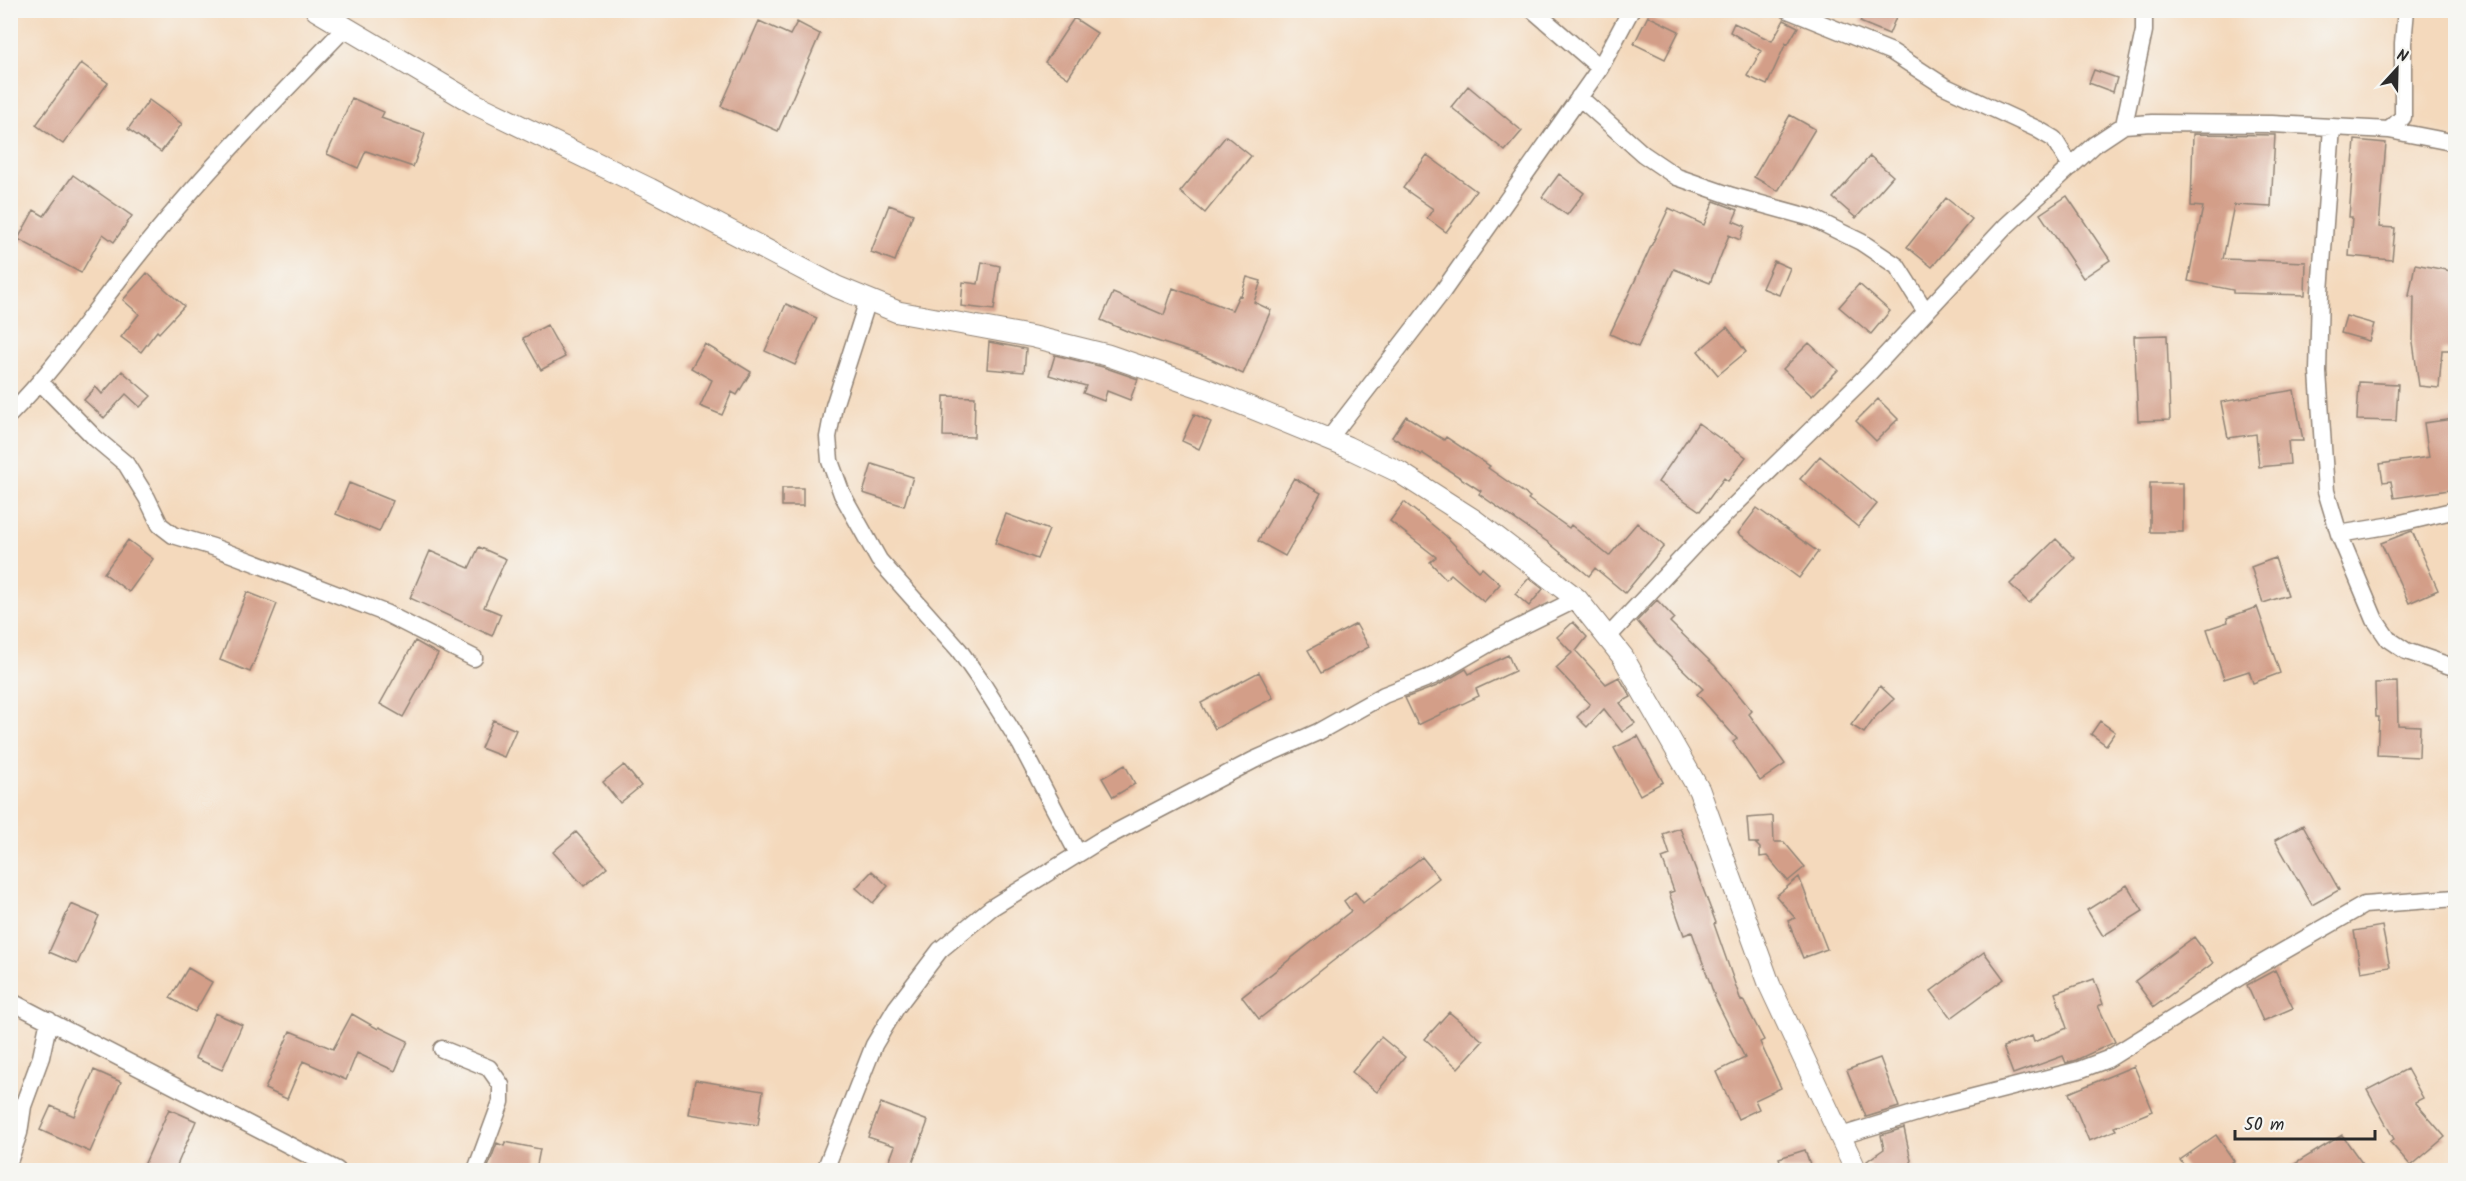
<svg xmlns="http://www.w3.org/2000/svg" width="2466" height="1181" font-family="Kalam,sans-serif">
<style>
.building{fill:#d39e88}
.lines{fill:none;stroke-linecap:round;stroke-linejoin:round}
.minor-casing{stroke:#908274;stroke-width:19}
.tertiary-casing{stroke:#908274;stroke-width:23}
.minor{stroke:#fff;stroke-width:16}
.tertiary{stroke:#fff;stroke-width:21}
</style>
<rect width="100%" height="100%" fill="#f6f6f2"/>
<filter id="ink" filterUnits="userSpaceOnUse"><feTurbulence type="fractalNoise" baseFrequency=".0167" numOctaves="2"/><feDisplacementMap in="SourceGraphic" scale="12" xChannelSelector="R" yChannelSelector="G"/><feConvolveMatrix kernelMatrix="1 2 1 2 8 2 1 2 1" color-interpolation-filters="sRGB"/></filter>
<filter id="wash" filterUnits="userSpaceOnUse"><feTurbulence type="fractalNoise" baseFrequency=".008" numOctaves="4" result="noise"/><feDisplacementMap in="SourceGraphic" scale="24" xChannelSelector="R" yChannelSelector="G"/><feGaussianBlur stdDeviation="1.35" result="paint"/><feColorMatrix in="noise" values="0 0 0 0 0 0 0 0 0 0 0 0 0 0 0 0 0 1.4 0 .05"/><feComposite in="paint" operator="in"/></filter>
<g filter="url(#wash)">
<rect width="100%" height="100%" fill="#f4d9bc"/>
<g id="blocks">
<path class="building" d="M1865,10h34l-10,24 -29,-12z
M1648,16l31,15 -14,28 -31,-15z
M1074,18l23,15 -29,45 -23,-16z
M1784,20l14,7 -10,17 -2,-1 -19,42 -20,-9 14,-25 -31,-19 4,-9 38,18z
M759,21l31,14 7,-13 23,12 -42,97 -57,-25z
M81,63l27,20 -45,61 -27,-19z
M2094,70l23,8 -4,14 -24,-9z
M1468,86l54,45 -17,20 -54,-44z
M352,98l32,14 -3,6 44,16 -12,33 -47,-16 -8,17 -31,-14z
M149,100l33,24 -21,28 -33,-23z
M1790,115l25,14 -37,62 -24,-14z
M2193,134l82,1 -4,72 -37,-2 -11,54 83,3 -1,33 -72,-2v-3l-45,-9 15,-74 -12,-1z
M1226,136l25,20 -46,57 -25,-21z
M2355,140l31,3 -7,84 16,1 -3,32 -43,-4 3,-39h-3z
M1427,155l49,36 -30,41 -19,-14 6,-9 -30,-21z
M1870,156l23,20 -37,42 -23,-20z
M1559,174l25,19 -17,22 -25,-18z
M73,175l59,41 -18,26 -11,-8 -22,39 -63,-34 16,-29 10,6z
M2067,196l43,64 -27,18 -43,-64z
M1946,198l26,21 -40,48 -25,-20z
M1714,201l24,9 -5,11 12,5 -5,14 -11,-5 -19,48 -36,-14 -36,78 -28,-13 59,-126 35,17z
M889,205l24,9 -18,47 -24,-9z
M1774,261l16,7 -11,27 -17,-7z
M982,262l18,4 -6,44 -33,-4 2,-24 15,2z
M2415,264l41,8v78h-14l-3,38 -20,-2 -6,-44 1,-45 -5,-1z
M147,273l37,33 -25,27 -2,-2 -16,21 -20,-15 18,-23 -16,-14z
M1247,277l14,4 -7,21 17,8 -28,64 -37,-17 -77,-25 -28,-12 12,-27 51,22 9,-27 59,22 7,-15 2,1z
M1859,284l31,27 -19,23 -32,-27z
M786,304l31,14 -22,47 -30,-14z
M2346,316l28,8 -5,17 -28,-8z
M547,325l18,32 -24,13 -18,-32z
M1727,327l19,25 -28,23 -20,-24z
M2167,335l3,85 -32,1 -4,-85z
M989,342l37,7 -2,23 -37,-3z
M1809,343l29,27 -26,26 -29,-27z
M705,344l46,28 -14,23 -5,-3 -10,23 -22,-9 12,-26 -21,-12z
M1055,355l48,12 35,12 -8,21 -23,-9 -3,10 -21,-8 3,-7 -37,-11z
M122,371l29,25 -11,11 -14,-13 -22,24 -20,-18 12,-13 6,7z
M2359,382l39,2 -2,37 -39,-1z
M2294,390l9,51h-15l2,23 -31,3 -3,-33 -28,4 -7,-36z
M944,396l31,1 -1,40 -31,-1z
M1878,399l20,20 -22,22 -20,-20z
M1194,414l17,8 -12,27 -17,-8z
M1406,416l38,24 2,-3 44,29 -2,2 42,29 -2,2 41,29 2,-3 38,31 28,-33 27,23 -39,47 -30,-25 -6,8 -40,-33 -70,-49 2,-3 -59,-38 -1,2 -29,-18z
M2453,419l3,19v51l-62,9 -3,-17 -8,1 -3,-18 49,-7 -5,-34z
M1698,423l48,34 -18,24 -4,-3 -24,33 -42,-29z
M1820,456l57,48 -19,23 -58,-48z
M872,464l41,13 -9,29 -41,-13z
M1294,478l27,15 -36,63 -27,-15z
M349,483l44,18 -14,31 -43,-18z
M2150,483h33v49h-33z
M782,488h21v18h-21z
M1404,502l42,34 33,35 3,-3 18,16 -16,18 -33,-28 -5,5 -16,-17 6,-5 -46,-36z
M1757,508l61,44 -19,26 -61,-45z
M1006,514l43,16 -12,29 -42,-16z
M2412,531l26,59 -29,13 -28,-60z
M2056,539l19,19 -46,45 -19,-19z
M128,540l25,19 -24,33 -25,-19z
M479,547l27,12 -22,48 17,7 -9,22 -82,-38 20,-47 39,17z
M2275,558l13,37 -25,8 -12,-36z
M1529,578l14,11 -14,17 -14,-12z
M247,592l30,12 -27,68 -30,-12z
M1657,600l17,18 -4,4 45,44 37,45 -3,3 36,50 -25,17 -27,-39 4,-3 -40,-45 6,-5 -47,-46 -19,-22z
M2257,607l23,66 -27,10 -4,-12 -25,8 -17,-50 21,-7 -1,-4z
M1573,622l14,15 -11,14 30,33 13,-7 12,20 -11,6 15,20 -13,9 -18,-23 -17,18 -10,-10 13,-13 -34,-36 16,-15 -15,-16z
M1356,624l13,23 -48,26 -13,-23z
M415,641l23,13 -35,63 -23,-13z
M1508,655l7,16 -39,18 3,7 -61,29 -13,-27 32,-12 29,-17 3,5z
M1259,672l14,26 -58,31 -14,-26z
M2397,682l1,43 22,1 -1,31 -42,-2 2,-38h-3l-1,-34z
M1880,686l14,13 -18,17 -12,17 -13,-8z
M493,720l23,10 -12,27 -23,-9z
M2100,721l15,11 -9,13 -15,-11z
M1638,736l25,46 -23,13 -26,-47z
M624,765l17,21 -21,17 -17,-21z
M1125,765l10,19 -22,13 -11,-19z
M1773,816l1,26h10l21,25 -17,14 -21,-25 -7,1v-9l-4,-4 3,-1h-10l-2,-25z
M2303,825l36,65 -27,15 -37,-65z
M1680,828l36,95 -2,1 27,77 2,-1 21,40 -4,2 21,46 -26,12 4,9 -21,10 -22,-47 29,-14 -29,-58 -24,-68 -8,3 -15,-42 5,-2 -12,-33 8,-3 -7,-21z
M576,832l31,35 -23,19 -31,-34z
M1422,857l17,21 -180,141 -17,-22 109,-86 -7,-10 11,-9 8,11z
M872,871l16,15 -15,17 -17,-15z
M1799,877l28,72 -24,9 -15,-37 7,-3 -19,-22z
M2127,885l16,26 -40,25 -16,-26z
M71,904l28,12 -22,48 -28,-12z
M2382,926l8,41 -29,5 -7,-41z
M2194,937l19,26 -59,44 -19,-26z
M1984,952l20,27 -53,39 -20,-27z
M188,968l24,14 -17,30 -25,-14z
M2275,970l18,38 -30,13 -16,-36z
M2094,979l9,25 -5,2 17,36 -39,18 -10,3 -3,-7 -50,18 -10,-27 29,-11 2,6 33,-14 -12,-35z
M1449,1012l34,29 -25,27 -33,-29z
M215,1013l27,12 -20,45 -27,-12z
M352,1014l26,15 1,-2 29,14 -13,30 -38,-18 -11,27 -43,-19 -16,38 -22,-10 25,-58 43,18z
M1381,1037l24,20 -28,35 -25,-20z
M1880,1058l19,49 -33,10 -19,-47z
M2134,1066l19,45 -39,16 2,3 -27,11 -20,-48z
M2407,1069l16,29 -8,4 30,35 -34,29 -21,-24 4,-3 -27,-49z
M94,1070l27,12 -31,70 -50,-22 11,-24 23,10z
M695,1080l68,11 -5,34 -69,-11z
M881,1103l47,18 -18,49h-24l9,-24 -27,-9z
M169,1109l27,12 -21,49h-33z
M1904,1128l9,42h-40l-6,-9 17,-12 -3,-14z
M2216,1135l18,26 -14,9h-33l-7,-10z
M2342,1135l25,35h-82z
M505,1142l35,7 -4,21h-49l10,-27 7,3z
M1805,1150l7,20h-29l-4,-12z"/>
</g>
</g>
<g filter="url(#ink)">
<use href="#blocks" fill-opacity="0" stroke="#908274" stroke-width="1.5"/>
<g class="lines">
<defs>
<path id="minor" d="M1533,10l67,58
M1788,10l104,42 52,34 93,43 17,10 17,28
M1579,97l64,57 34,23 55,19 80,22 49,24 36,24 29,46
M2124,125l20,-94v-21
M2332,127l-12,165 -2,80 8,119 13,43 36,86 13,19 18,12 50,17
M2389,130l14,-13v-74l3,-33
M868,300l-34,106 -6,31 2,24 12,33 37,66 80,90 23,33 39,62 57,109
M41,383l54,55 31,26 21,34 13,27 13,10 40,12 172,66 89,45
M10,414c49,-49 86,-107 129,-160 63,-80 135,-152 206,-226
M1328,440l115,-149 157,-223 31,-58
M2339,534l54,-9 63,-15
M1607,638l89,-95 173,-170 137,-147 88,-81 30,-20 28,-2 120,1 117,6 67,13
M10,1001l327,169
M442,1049l47,19 12,17v17l-25,68
M1841,1136l105,-32 133,-34 29,-11 146,-91 110,-63 92,-7
M10,1159l9,-26 4,-27 18,-49 8,-37
M825,1170l49,-125 22,-37 44,-58 51,-42 108,-67 155,-81 64,-28 66,-37 49,-19 67,-39 77,-38"/>
<path id="tertiary" d="M316,10l159,94 175,85 187,98 61,25 136,25 73,18 96,33 144,59 52,25 75,48 103,79 46,58 76,133 71,196 86,184"/>
</defs>
<use href="#minor" class="minor-casing"/>
<use href="#tertiary" class="tertiary-casing"/>
<use href="#minor" class="minor"/>
<use href="#tertiary" class="tertiary"/>
</g>
</g>
<rect width="2466" height="1181" fill="none" stroke="#f6f6f2" stroke-width="36"/>
<g transform="translate(2397 69) rotate(22)" stroke="#f6f6f2" stroke-width="4.5" paint-order="stroke">
<path d="M0-4.5L10 22L0 15L-10 22Z" fill="#2b2b2b"/>
<text y="-9" font-size="16" font-weight="bold" text-anchor="middle" fill="#2b2b2b">N</text>
</g>
<path d="M2235 1130v9h140v-9" fill="none" stroke="#2b2b2b" stroke-width="3"/>
<text x="2244" y="1130" font-size="18" fill="#2b2b2b" stroke="#f6f6f2" stroke-width="4.5" paint-order="stroke">50 m</text>
</svg>
